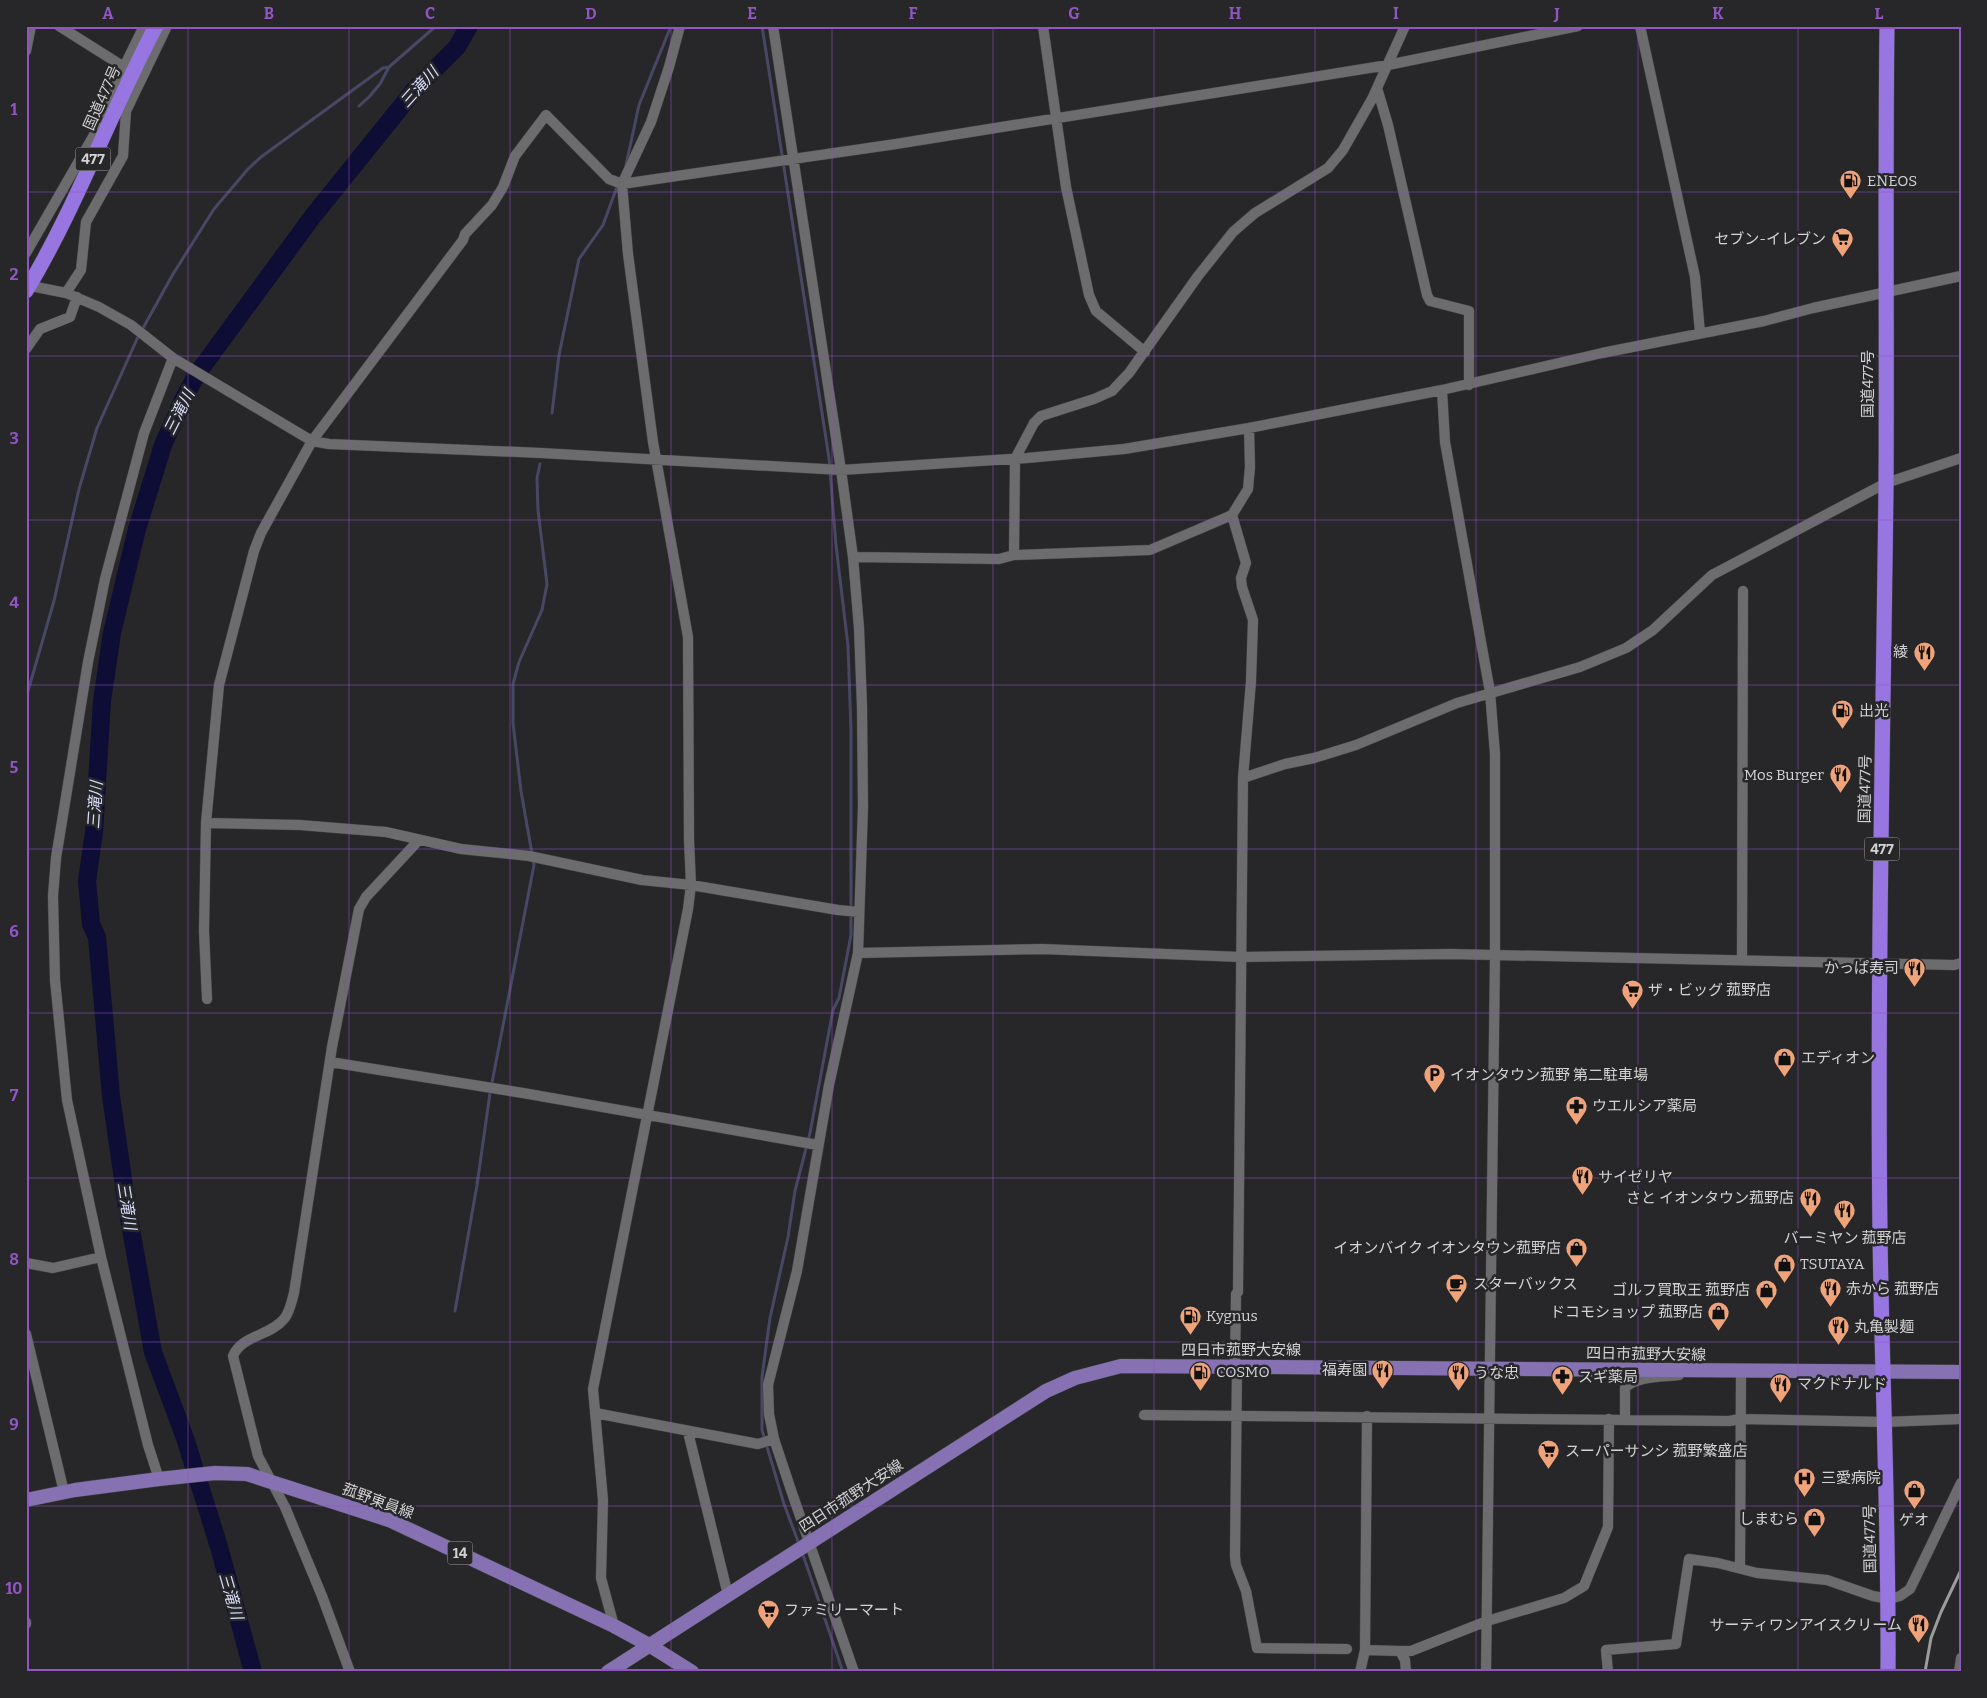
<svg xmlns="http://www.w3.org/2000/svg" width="1987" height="1698" font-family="Bitter,'Noto Sans JP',serif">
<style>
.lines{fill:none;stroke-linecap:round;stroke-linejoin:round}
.stream{stroke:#484865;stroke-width:3}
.river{stroke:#0d0d35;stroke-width:18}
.minor-casing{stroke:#434244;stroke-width:11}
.major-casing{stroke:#434244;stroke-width:15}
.highway-casing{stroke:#434244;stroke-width:16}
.minor{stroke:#6c6b6d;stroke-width:10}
.major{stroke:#8672b3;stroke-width:14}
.highway{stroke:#9776e2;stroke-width:15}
.rail{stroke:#9c9b9d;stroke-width:3}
.grid{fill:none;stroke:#9156c4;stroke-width:1;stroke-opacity:0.55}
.labels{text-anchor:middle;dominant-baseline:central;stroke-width:5;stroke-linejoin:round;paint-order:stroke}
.shield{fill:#272628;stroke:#9f9ea0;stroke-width:1}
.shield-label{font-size:14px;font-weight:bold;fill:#d3d2d4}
.street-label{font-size:15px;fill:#d3d2d4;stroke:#272628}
.poi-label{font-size:15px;fill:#d3d2d4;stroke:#272628;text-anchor:start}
.water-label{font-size:16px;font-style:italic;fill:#d8defc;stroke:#272628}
.neatline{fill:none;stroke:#9156c4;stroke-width:2}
.grid-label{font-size:16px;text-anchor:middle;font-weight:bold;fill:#9156c4}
</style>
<rect width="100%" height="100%" fill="#272628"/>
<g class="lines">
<path class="stream" d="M762,26l67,432 7,87 12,101 3,84v205l-12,63 -6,12 -23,123 -15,58 -7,46 -18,81 -8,59v53l22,74 15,40
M359,106l10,-9 11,-13 9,-17 47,-41
M626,165l13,-60 32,-79
M552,413l7,-58 20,-96 24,-34 15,-41
M26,698l28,-97 25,-112 18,-61 40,-89 36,-65 41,-65 34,-40 13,-12 122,-89 6,-1
M455,1311l22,-126 13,-92 44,-228 -13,-74 -8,-68v-39l6,-22 23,-52 5,-26 -9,-74 -1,-32 3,-14
M802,1552l41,120"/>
<path class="river" d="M253,1672l-34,-125 -34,-109 -32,-86 -26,-145 -16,-111 -14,-159 -6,-13 -4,-43 7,-49 8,-131 10,-68 25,-104 26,-84 21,-47 13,-24 116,-158 104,-129 40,-40 12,-21"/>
<defs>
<path id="minor" d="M59,26l65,41
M773,26l68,444 12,87 6,71 3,79 1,100 -5,146 -29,132 -32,186 -29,114 1,29 5,25 17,51 63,182
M1043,26l23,161 23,108 7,16 49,41
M1640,26l55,251 5,56
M26,51l5,-25
M1377,88l11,37 39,170 3,6 39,10v74
M26,253l72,-125 26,-61 20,-41
M26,285l40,8 33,14 32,18 42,33 139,83 17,3 212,9 300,17 186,-12 97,-9 125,-21 193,-38 160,-37 162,-32 49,-13 148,-32
M66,293l15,-23 5,-48 37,-66 3,-45 41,-85
M26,349l14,-20 30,-12 7,-20
M1442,390l3,52 45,250 5,62v202l-9,716
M1014,555l136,-5 82,-35
M853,557l146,2 15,-4 1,-96 19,-36 7,-7 53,-17 18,-8 17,-18 69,-97 35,-44 22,-19 73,-45 15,-18 29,-51 33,-73
M1243,778l42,-14 29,-6 42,-13 101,-42 123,-36 46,-19 27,-18 59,-55 174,-92 75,-25
M206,823l94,2 86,7 75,17 68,7 113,24 49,5 147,25 21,2
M858,953l184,-4 199,8 210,-3 503,11 7,-2
M1742,959l1,-368
M207,999l-3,-68 2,-108 13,-138 35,-134 7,-18 51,-92 151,-201 2,-6 27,-29 11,-18 12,-31 31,-41 63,64 13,5 274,-40 492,-79 190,-39
M330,1062l193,31 295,52
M26,1263l27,5 48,-11
M26,1334l38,158
M1235,1366l1,-72 2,-2 5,-514 8,-97 2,-61 -11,-33 -1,-9 5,-15 -14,-48 16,-26 2,-22 -1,-39
M1237,1367l-2,189 1,9 10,26 11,57 90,1
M595,1413l163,31 16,-5
M1144,1415l585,6 11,-2 145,3 76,-3
M1625,1419v-31c11,-12 38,-11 54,-13
M688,1432l40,163
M159,1479l-11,-34 -47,-188 -34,-157 -12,-120 -2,-84 3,-38 32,-196 17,-83 39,-146 29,-75
M1740,1568l1,-197
M26,1622v2
M614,1626l-13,-48 2,-78 -10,-111 95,-480 3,-24 -2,-45 -1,-203 -35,-195 -25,-188 -6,-70 29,-62 18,-55 11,-41
M1365,1650l35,1 5,9 1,12
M1400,1651h11l76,-30 77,-23 20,-12 24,-59 1,-108
M350,1672l-28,-76 -37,-89 -27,-51 -25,-100c9,-21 37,-20 51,-37 6,-7 7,-16 10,-26l38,-246 27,-138 7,-12 52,-56
M1360,1672l5,-22 2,-234
M1608,1672l-2,-22 70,-6 13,-85 29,4 39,10 70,7 46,16 16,3 11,-3 10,-7 51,-106
M1959,1672l2,-14"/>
<path id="major" d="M26,1500l49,-10 84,-11 56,-6 32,1 142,46 225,106 35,19 43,27
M608,1672l438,-281 29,-13 46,-12 840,6"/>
<path id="highway" d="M1887,26c-2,155 0,309 -1,463 -3,248 -9,497 -6,745 2,146 9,292 8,438
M26,291c51,-85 84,-178 130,-265"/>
</defs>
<use href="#minor" class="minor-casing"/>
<use href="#major" class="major-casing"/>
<use href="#highway" class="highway-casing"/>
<use href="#minor" class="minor"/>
<use href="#major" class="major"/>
<use href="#highway" class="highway"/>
<path class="rail" d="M1925,1672l6,-34 10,-26 20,-42"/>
</g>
<path class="grid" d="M188,26v1646M349,26v1646M510,26v1646M671,26v1646M832,26v1646M993,26v1646M1154,26v1646M1315,26v1646M1476,26v1646M1638,26v1646M1798,26v1646M26,192h1935M26,356h1935M26,520h1935M26,685h1935M26,849h1935M26,1013h1935M26,1178h1935M26,1342h1935M26,1506h1935"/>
<defs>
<symbol id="fuel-pin" viewBox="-11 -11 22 30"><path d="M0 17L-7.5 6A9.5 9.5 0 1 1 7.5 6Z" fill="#f0a279" stroke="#272628"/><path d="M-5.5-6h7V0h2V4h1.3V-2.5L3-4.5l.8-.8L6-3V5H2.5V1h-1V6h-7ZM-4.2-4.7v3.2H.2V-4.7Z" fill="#111"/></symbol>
<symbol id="supermarket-pin" viewBox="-11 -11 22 30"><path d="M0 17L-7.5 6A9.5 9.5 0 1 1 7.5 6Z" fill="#f0a279" stroke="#272628"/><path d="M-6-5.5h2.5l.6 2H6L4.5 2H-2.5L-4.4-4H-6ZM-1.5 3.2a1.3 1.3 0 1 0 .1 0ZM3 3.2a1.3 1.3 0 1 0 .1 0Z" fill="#111"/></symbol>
<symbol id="restaurant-pin" viewBox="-11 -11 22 30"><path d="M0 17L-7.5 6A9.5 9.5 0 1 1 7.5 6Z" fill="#f0a279" stroke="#272628"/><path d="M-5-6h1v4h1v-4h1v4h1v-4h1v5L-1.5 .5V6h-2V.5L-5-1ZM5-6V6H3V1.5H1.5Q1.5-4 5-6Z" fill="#111"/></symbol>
<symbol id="shop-pin" viewBox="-11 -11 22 30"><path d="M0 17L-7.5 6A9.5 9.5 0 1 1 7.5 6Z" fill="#f0a279" stroke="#272628"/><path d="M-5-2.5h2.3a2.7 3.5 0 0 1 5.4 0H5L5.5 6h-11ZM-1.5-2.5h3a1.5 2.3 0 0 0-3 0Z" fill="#111"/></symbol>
<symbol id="parking-pin" viewBox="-11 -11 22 30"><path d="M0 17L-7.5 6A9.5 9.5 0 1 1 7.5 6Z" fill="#f0a279" stroke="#272628"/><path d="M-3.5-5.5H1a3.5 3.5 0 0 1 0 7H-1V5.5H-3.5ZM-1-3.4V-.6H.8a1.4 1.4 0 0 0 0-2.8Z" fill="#111"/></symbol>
<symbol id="pharmacy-pin" viewBox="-11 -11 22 30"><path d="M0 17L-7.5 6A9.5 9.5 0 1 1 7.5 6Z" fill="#f0a279" stroke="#272628"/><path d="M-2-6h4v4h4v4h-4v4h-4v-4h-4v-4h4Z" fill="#111"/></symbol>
<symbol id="cafe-pin" viewBox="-11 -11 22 30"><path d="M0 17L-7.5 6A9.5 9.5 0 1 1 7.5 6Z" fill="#f0a279" stroke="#272628"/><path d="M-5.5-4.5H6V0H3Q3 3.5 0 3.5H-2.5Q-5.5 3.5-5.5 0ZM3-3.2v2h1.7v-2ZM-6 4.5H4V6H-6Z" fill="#111"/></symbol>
<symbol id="hospital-pin" viewBox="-11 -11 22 30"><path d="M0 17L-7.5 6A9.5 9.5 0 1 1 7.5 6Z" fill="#f0a279" stroke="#272628"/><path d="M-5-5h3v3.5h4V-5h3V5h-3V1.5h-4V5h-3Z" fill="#111"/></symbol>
</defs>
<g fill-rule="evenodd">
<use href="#fuel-pin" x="1838" y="168" width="25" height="34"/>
<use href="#supermarket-pin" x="1830" y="226" width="25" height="34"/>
<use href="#restaurant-pin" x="1912" y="640" width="25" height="34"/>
<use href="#fuel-pin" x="1830" y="698" width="25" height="34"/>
<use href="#restaurant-pin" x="1828" y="762" width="25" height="34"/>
<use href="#restaurant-pin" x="1902" y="956" width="25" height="34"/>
<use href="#supermarket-pin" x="1620" y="978" width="25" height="34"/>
<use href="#shop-pin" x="1772" y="1046" width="25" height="34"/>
<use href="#parking-pin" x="1422" y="1062" width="25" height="34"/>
<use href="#pharmacy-pin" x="1564" y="1094" width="25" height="34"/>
<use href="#restaurant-pin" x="1570" y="1164" width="25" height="34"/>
<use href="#restaurant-pin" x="1798" y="1186" width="25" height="34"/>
<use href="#restaurant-pin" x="1832" y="1198" width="25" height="34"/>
<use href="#shop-pin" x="1564" y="1236" width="25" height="34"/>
<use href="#shop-pin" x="1772" y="1252" width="25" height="34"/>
<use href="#cafe-pin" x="1444" y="1272" width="25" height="34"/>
<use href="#restaurant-pin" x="1818" y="1276" width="25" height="34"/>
<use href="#shop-pin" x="1754" y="1278" width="25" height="34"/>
<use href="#shop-pin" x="1706" y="1300" width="25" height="34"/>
<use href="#fuel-pin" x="1178" y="1304" width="25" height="34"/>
<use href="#restaurant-pin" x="1826" y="1314" width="25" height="34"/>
<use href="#restaurant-pin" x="1370" y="1358" width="25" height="34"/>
<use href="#fuel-pin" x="1188" y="1360" width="25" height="34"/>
<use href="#restaurant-pin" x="1446" y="1360" width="25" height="34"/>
<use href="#pharmacy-pin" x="1550" y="1364" width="25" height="34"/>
<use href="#restaurant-pin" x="1768" y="1372" width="25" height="34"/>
<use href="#supermarket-pin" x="1536" y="1438" width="25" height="34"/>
<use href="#hospital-pin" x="1792" y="1466" width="25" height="34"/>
<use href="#shop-pin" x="1902" y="1478" width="25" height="34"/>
<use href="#shop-pin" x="1802" y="1506" width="25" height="34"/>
<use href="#supermarket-pin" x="756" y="1598" width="25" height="34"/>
<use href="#restaurant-pin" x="1906" y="1612" width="25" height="34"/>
</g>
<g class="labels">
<g class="shield">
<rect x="75.5" y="147.5" width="35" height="23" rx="4"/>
<rect x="1864.5" y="837.5" width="35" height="23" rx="4"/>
<rect x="447.5" y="1541.5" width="25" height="23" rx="4"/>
</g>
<g class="shield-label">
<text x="93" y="159">477</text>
<text x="1882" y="849">477</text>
<text x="460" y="1553">14</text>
</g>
<g class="street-label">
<text transform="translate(102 98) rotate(-66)">国道477号</text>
<text transform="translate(1868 384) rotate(-90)">国道477号</text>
<text transform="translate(1865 789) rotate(-89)">国道477号</text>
<text x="1241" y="1350">四日市菰野大安線</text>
<text transform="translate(1646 1354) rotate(1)">四日市菰野大安線</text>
<text transform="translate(851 1496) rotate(-33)">四日市菰野大安線</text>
<text transform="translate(378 1501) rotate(20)">菰野東員線</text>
<text transform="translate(1870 1539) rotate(-91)">国道477号</text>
</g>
<g class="poi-label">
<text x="1867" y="181">ENEOS</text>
<text x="1826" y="239" text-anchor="end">セブン-イレブン</text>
<text x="1908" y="652" text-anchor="end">綾</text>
<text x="1859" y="711">出光</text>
<text x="1824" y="775" text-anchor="end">Mos Burger</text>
<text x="1899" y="968" text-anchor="end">かっぱ寿司</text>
<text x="1648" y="990">ザ・ビッグ 菰野店</text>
<text x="1801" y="1058">エディオン</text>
<text x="1450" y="1075">イオンタウン菰野 第二駐車場</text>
<text x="1592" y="1106">ウエルシア薬局</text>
<text x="1598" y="1177">サイゼリヤ</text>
<text x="1794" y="1198" text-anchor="end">さと イオンタウン菰野店</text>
<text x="1845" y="1238" text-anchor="middle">バーミヤン 菰野店</text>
<text x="1561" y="1248" text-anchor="end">イオンバイク イオンタウン菰野店</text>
<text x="1800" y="1264">TSUTAYA</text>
<text x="1473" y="1284">スターバックス</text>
<text x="1846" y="1289">赤から 菰野店</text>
<text x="1750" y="1290" text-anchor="end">ゴルフ買取王 菰野店</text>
<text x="1703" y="1312" text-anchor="end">ドコモショップ 菰野店</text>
<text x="1206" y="1316">Kygnus</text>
<text x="1854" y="1327">丸亀製麺</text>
<text x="1367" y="1370" text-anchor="end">福寿園</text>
<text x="1216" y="1372">COSMO</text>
<text x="1474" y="1373">うな忠</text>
<text x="1578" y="1377">スギ薬局</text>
<text x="1797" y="1384">マクドナルド</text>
<text x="1565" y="1451">スーパーサンシ 菰野繁盛店</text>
<text x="1821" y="1478">三愛病院</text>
<text x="1799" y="1519" text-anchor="end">しまむら</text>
<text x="1914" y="1520" text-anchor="middle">ゲオ</text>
<text x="784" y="1610">ファミリーマート</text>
<text x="1902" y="1625" text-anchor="end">サーティワンアイスクリーム</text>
</g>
<g class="water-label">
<text transform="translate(419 87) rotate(-48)">三滝川</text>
<text transform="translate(179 412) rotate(-63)">三滝川</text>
<text transform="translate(95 805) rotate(-86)">三滝川</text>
<text transform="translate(127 1206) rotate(81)">三滝川</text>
<text transform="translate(231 1596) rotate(74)">三滝川</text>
</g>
</g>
<rect width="1987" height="1698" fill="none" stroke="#272628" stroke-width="55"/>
<rect x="28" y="28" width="1932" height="1642" class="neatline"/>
<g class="grid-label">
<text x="108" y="19">A</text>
<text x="269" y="19">B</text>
<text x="430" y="19">C</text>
<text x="591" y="19">D</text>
<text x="752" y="19">E</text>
<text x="913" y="19">F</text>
<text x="1074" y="19">G</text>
<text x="1235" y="19">H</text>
<text x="1396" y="19">I</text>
<text x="1557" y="19">J</text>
<text x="1718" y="19">K</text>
<text x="1879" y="19">L</text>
<text x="14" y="115">1</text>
<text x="14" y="280">2</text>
<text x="14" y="444">3</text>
<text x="14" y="608">4</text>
<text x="14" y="773">5</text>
<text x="14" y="937">6</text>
<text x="14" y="1101">7</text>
<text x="14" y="1265">8</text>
<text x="14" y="1430">9</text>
<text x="14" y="1594">10</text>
</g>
</svg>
